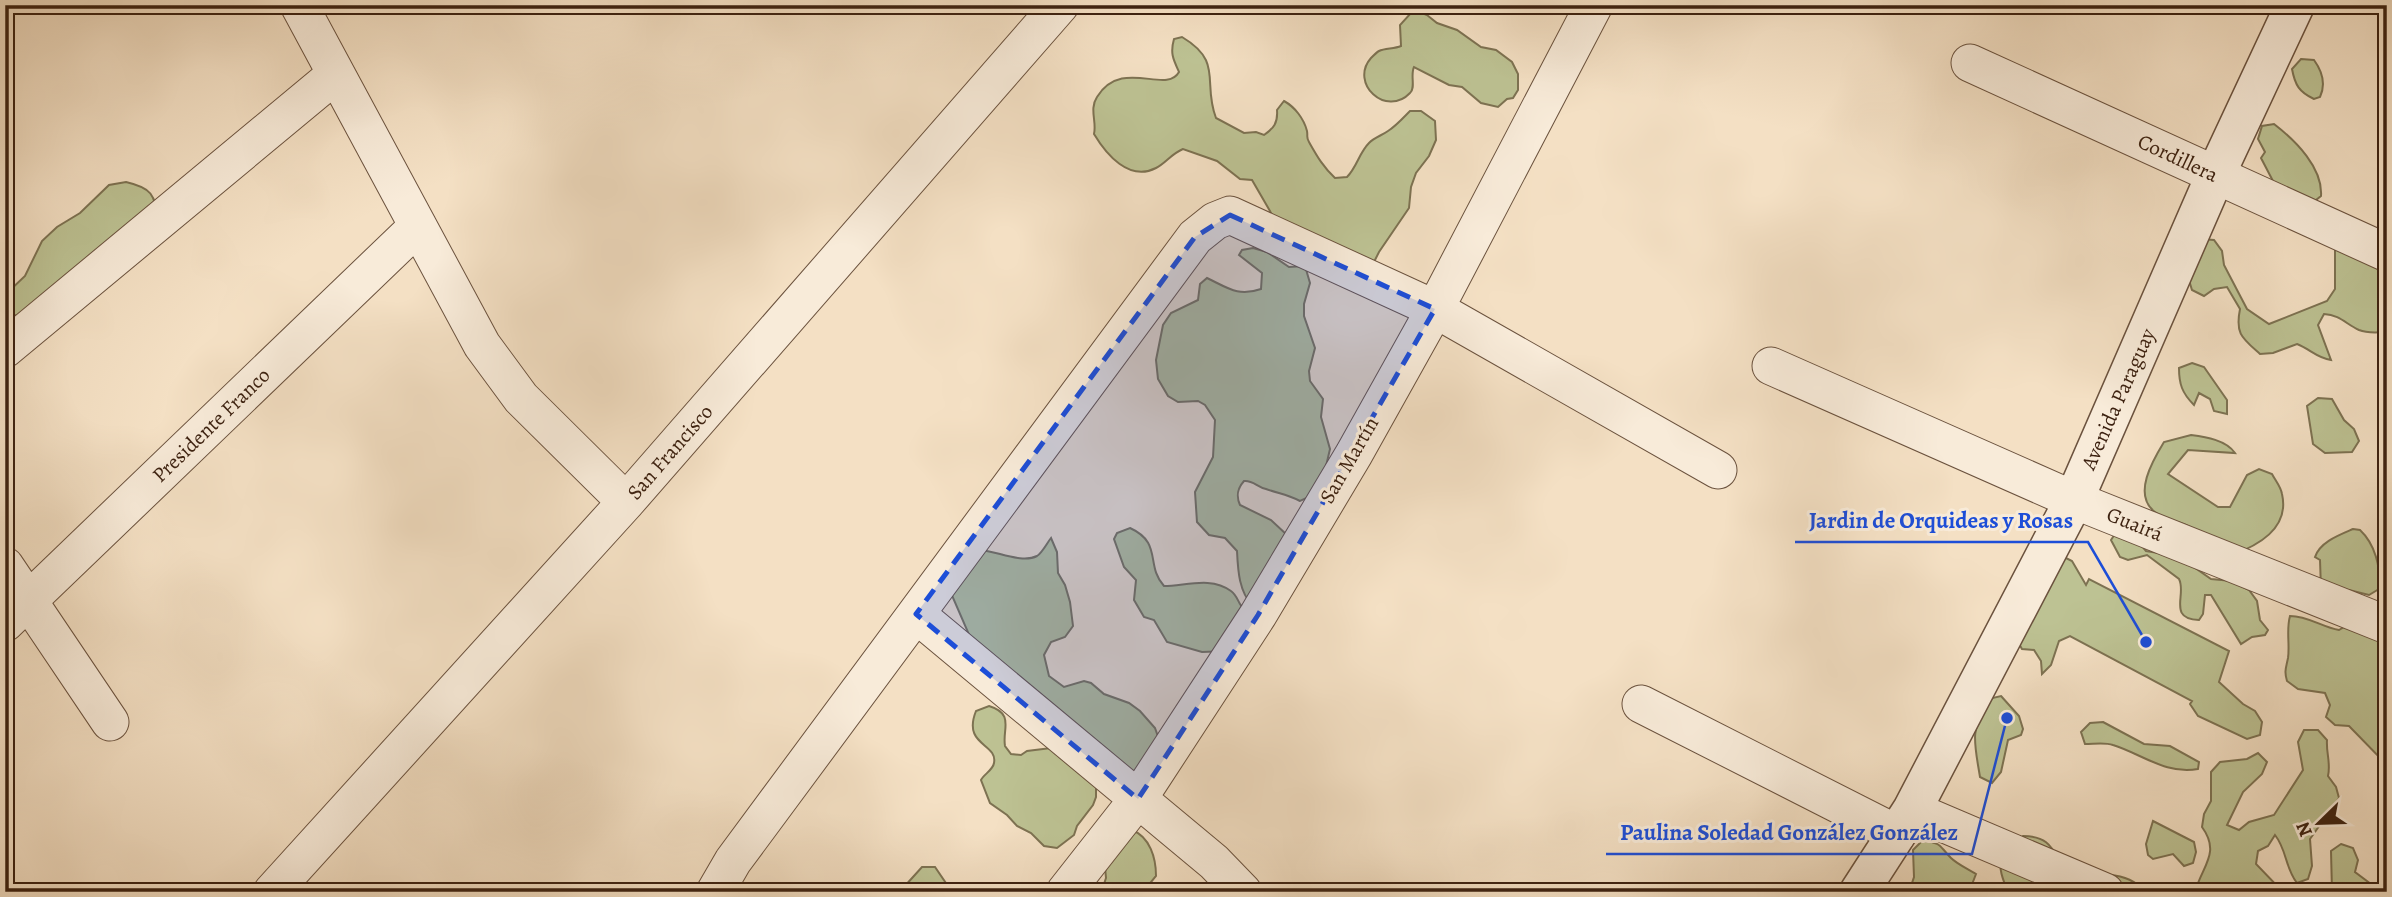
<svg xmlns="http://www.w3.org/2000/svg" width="2392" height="897" font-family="Alegreya,serif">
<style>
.green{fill:#bdc293;stroke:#7d7252;stroke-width:2}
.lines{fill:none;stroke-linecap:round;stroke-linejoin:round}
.minor-casing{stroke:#6b523e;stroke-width:39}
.tertiary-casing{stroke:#6b523e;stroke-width:41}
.minor{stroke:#f8ebd9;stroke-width:37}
.tertiary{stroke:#f8ebd9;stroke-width:38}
.marked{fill:#1d4ed8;fill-opacity:0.2;stroke:#1d4ed8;stroke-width:5;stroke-dasharray:14 9;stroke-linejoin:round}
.labels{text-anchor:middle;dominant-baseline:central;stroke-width:6;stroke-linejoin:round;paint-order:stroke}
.street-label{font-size:21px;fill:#3d2211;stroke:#f8ebd9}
.leader{fill:none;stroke:#1d4ed8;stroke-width:2.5}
.callout-dot{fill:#1d4ed8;stroke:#f8ebd9;stroke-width:2.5}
.callout-label{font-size:23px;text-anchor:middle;font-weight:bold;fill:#1d4ed8;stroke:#f8ebd9;stroke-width:6;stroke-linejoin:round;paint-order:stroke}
</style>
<rect width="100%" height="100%" fill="#f4e0c4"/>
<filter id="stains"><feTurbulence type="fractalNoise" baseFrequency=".00286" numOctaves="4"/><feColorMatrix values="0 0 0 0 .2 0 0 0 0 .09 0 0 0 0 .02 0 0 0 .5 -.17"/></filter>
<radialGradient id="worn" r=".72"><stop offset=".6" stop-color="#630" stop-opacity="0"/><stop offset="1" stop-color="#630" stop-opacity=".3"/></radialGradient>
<path class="green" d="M1417,11l10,4 10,8 20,7 24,17 15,3 16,12 6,12v16l-5,8 -6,1 -9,8 -17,-4 -19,-16 -13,-2 -35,-18c-4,8 2,21 -4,26 -24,25 -61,-10 -39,-35 2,-2 6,-6 8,-7 6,-3 15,-2 22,-5l-1,-21 10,-11z
M1182,37c42,25 20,45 34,81l28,15 12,-1 8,3c10,-7 14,-12 13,-25l7,-9c11,6 20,18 23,30 1,6 -1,6 2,11 8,14 14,25 26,36l12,-1c10,-10 12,-24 22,-34 6,-6 12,-7 19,-12 8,-5 15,-13 22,-20h11l14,10 1,19 -7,16 -13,17 -5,14 -2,21 -30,44 -9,18 -92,-45 -26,-45 -12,-1 -23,-18 -34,-12c-12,5 -17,14 -27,19 -27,14 -50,-14 -62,-34 3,-12 -5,-25 3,-37 25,-40 69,-2 82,-25 -6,-13 -9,-19 -5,-33z
M2301,59l13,1c8,11 12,24 6,37l-6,2c-15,-7 -19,-14 -22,-30z
M2274,124c22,17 49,44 47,72l-10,8 -37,-21 -13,-25 4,-6 -7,-13 4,-13z
M2387,146v77l-9,-10z
M126,182c26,6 28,12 33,38l-139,97 -14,-5 -1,-17 20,-19 17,-35 15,-14 23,-14 29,-28z
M2201,239l13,1 8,11 2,14 23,44 22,15 58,-23 8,-12v-39l26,-2 26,6v78c-9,0 -18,2 -28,-2 -13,-6 -19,-15 -35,-16l-6,11 13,35c-14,-2 -21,-11 -34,-16l-24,9 -13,1c-18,-16 -25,-20 -20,-45l-13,-22 -13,2 -10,7 -12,-6 -4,-13z
M1253,248l14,4 22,15 16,-1 5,17 -6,21v12l11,32 -6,23 1,10 13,18 -2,18 9,32 -10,43 -20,9c-14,-7 -20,-7 -34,-12 -9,-2 -13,-9 -22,-8 -7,8 -8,15 -4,24l31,15 16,15 -34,72c-14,-16 -15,-35 -16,-56l-12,-13 -16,-3 -12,-13 -2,-30 18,-35 2,-37 -10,-15 -7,-4 -20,1 -10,-6 -10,-17 -2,-19 7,-35 8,-12 27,-13 2,-16 7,-6c21,10 31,19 54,11l1,-16 -23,-18 3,-5z
M2192,363l12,4 23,33v14l-13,-3 -4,-12 -11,-6 -5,12c-12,-12 -15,-21 -15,-37z
M2318,398l14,1 12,21 10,9 5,12 -7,11 -27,1 -12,-9 -6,-38z
M2191,435c15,2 35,5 44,18l-47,-3 -20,24 50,33h12l17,-32 12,-6 13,5c3,6 9,13 10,20 8,35 -25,52 -52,62 -13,-9 -26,-21 -40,-29 -11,-6 -26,-7 -35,-15 -23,-17 -2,-52 9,-70z
M2126,527l20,24 32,5 33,23 21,2 17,9 8,11 3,19 8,10 -3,5 -13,2 -11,7 -30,-49h-6l-2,19 -4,6c-32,-1 -12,-26 -20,-41l-32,-24 -19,5 -8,-3 -9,-17 8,-12z
M1130,528c33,15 15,37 34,58 21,0 47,-10 67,5 7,5 7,13 13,18l-16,42 -26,1 -35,-10 -13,-22 -10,-3 -10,-17 2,-20 -12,-13 -10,-28 3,-6z
M2353,529l7,1c15,14 21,37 19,59l-10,6 -20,-5 -28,-1 -1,-29 -5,-3c5,-15 24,-22 38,-28z
M1051,538l6,14 1,21 7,12 5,17 3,24 -8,11 -14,5 -7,13 5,21 15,11 20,-6 7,2 13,11 25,9 11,8 15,17 8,23 -23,27 -170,-141 -23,-53 33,-34c17,1 42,14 57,6 5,-3 10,-13 14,-18z
M2060,555l12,6 14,24 3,-6 140,72 -10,31 24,22 12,7 7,11 -2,13 -13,4 -49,-23 -8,-12 2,-3 -122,-65 -11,5 -8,24 -9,9 -1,-13 -7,-11 -12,-1 -7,-12z
M2290,616c18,0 32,11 49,14l23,-14 25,16v133l-38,-39 -14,-1 -9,-8 4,-12 -5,-12 -27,-4 -11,-8c-3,-10 -1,-13 1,-23 2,-14 -2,-28 2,-42z
M2001,696l18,20 4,13 -2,6 -13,5 -7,32 -9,11 -12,-6c-6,-37 -10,-44 8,-78z
M989,706c26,8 13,23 16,40l6,8 10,1 6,-4 24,-3 45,32v17l-3,8 -16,21 -3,9 -17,13 -13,-2 -13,-13 -14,-7 -10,-11 -17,-12 -9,-23c3,-6 12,-10 13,-17 4,-20 -32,-17 -18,-52z
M2103,722l41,22 26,2 29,16 -1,7c-32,6 -56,-15 -85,-24 -8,-3 -19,-1 -28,-1l-4,-12 9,-9z
M2304,730h14l9,10c-1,13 4,23 1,36l8,11 3,11 -29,41 2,27 -4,13 -11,4c-12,-15 -10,-33 -22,-48l-7,11 -10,5 -2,13 27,28h-88c7,-26 26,-39 7,-65l2,-13 7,-13v-29l9,-10 27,-3 11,-6 9,9 -5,12 -19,18 -16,33 12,5 10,-8 25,-7 29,-45 -5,-28z
M2153,821l41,21 2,10 -3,11 -9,3 -11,-12 -20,5 -5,-4 -2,-11z
M1132,830c18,7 24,28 24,46l-13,16h-51l11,-5 3,-9 -1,-11z
M2023,836c24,0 28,10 39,28l-4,22 -26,6h-24c-12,-29 -12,-37 15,-56z
M1922,841c21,2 16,4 29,17 6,6 17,11 25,16l-7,18h-60l5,-15 -1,-27z
M2341,844l12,4 5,12 -3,12 20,15 1,5 -44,-1 -1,-40z
M922,867h13l17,25h-48v-5z
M2109,875c17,1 25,6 38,17h-81z"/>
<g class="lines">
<defs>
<path id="minor" d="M299,5l183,340 39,53 105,104
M1970,63l417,190
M5,349l330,-274
M1771,366l303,134 313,125
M5,566l105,156
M916,614l298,248 29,30
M5,623l413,-397
M1641,704l256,130
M1912,810l193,82
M272,892l354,-390 434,-497
M715,892l18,-31 462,-624 20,-16 15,-6 205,94 283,161
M1065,892l73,-93 120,-184 96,-161 81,-145 159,-304"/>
<path id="tertiary" d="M1859,892l53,-82 162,-310 141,-324 80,-171"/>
</defs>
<use href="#minor" class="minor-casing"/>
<use href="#tertiary" class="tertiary-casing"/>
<use href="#minor" class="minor"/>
<use href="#tertiary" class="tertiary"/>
</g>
<path class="marked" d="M1230,215l205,94 -177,306 -120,184 -222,-185 279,-377z"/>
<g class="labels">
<g class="street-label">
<text transform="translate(2178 158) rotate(25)">Cordillera</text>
<text transform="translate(2118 399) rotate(-66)">Avenida Paraguay</text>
<text transform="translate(211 425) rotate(-44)">Presidente Franco</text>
<text transform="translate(670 452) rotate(-49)">San Francisco</text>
<text transform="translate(1349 460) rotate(-60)">San Martín</text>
<text transform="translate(2135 524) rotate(22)">Guairá</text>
</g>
</g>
<path class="leader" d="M2146 642L2088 542H1795M2007 718L1972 854H1606"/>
<g class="callout-dot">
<circle cx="2146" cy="642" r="7"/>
<circle cx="2007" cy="718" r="7"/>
</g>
<g class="callout-label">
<text x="1941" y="528">Jardin de Orquideas y Rosas</text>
<text x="1789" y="840">Paulina Soledad González González</text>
</g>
<rect width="2392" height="897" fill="none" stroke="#f4e0c4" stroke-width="28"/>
<rect x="7" y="7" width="2378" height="883" fill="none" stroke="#3d2211" stroke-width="3.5"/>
<rect x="14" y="14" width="2364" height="869" fill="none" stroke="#3d2211" stroke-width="2"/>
<g transform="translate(2319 823) rotate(247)" stroke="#f8ebd9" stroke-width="5" paint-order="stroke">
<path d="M0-5L12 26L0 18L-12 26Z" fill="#3d2211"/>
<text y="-10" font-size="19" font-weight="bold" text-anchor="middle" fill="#3d2211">N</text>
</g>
<rect width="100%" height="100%" filter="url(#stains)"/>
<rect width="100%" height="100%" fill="url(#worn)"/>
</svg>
